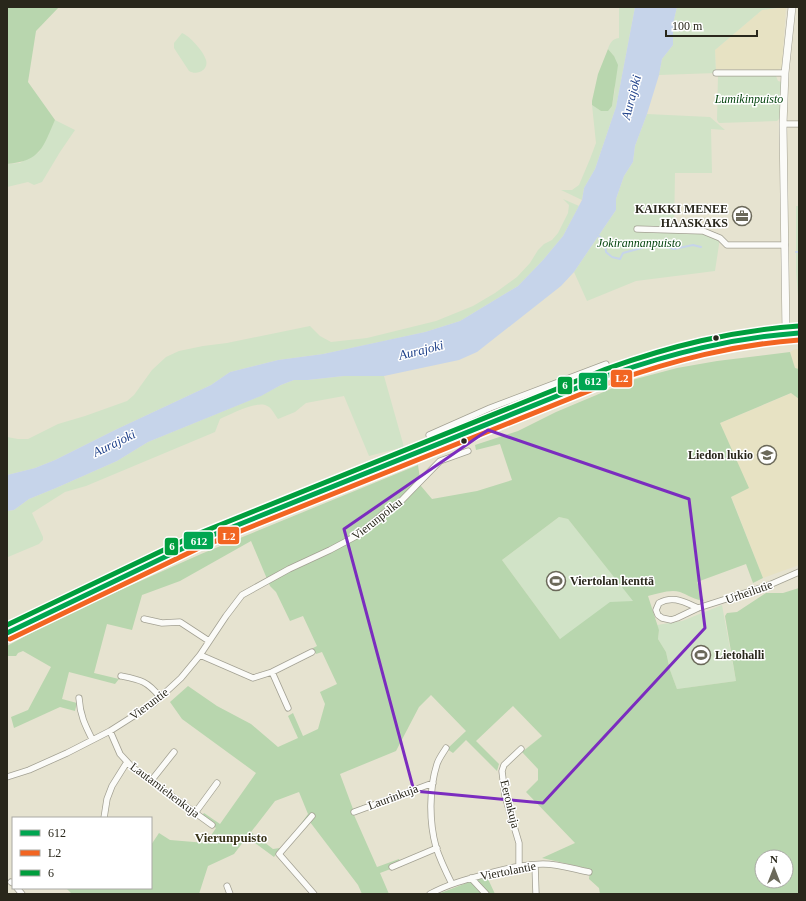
<svg xmlns="http://www.w3.org/2000/svg" width="806" height="901" font-family="Georgia,serif">
<style>
.built{fill:#e7e2c3}
.green{fill:#d1e3c7}
.forest{fill:#b8d6ae;fill-rule:evenodd}
.water{fill:#c6d4ea}
.lines{fill:none;stroke-linecap:round;stroke-linejoin:round}
.stream{stroke:#c6d4ea;stroke-width:2}
.minor-casing{stroke:#a3a193;stroke-width:7}
.tertiary-casing{stroke:#a3a193;stroke-width:8}
.trunk-casing{stroke:#a3a193;stroke-width:10}
.minor{stroke:#fbfbf8;stroke-width:5.5}
.tertiary{stroke:#fbfbf8;stroke-width:7}
.trunk{stroke:#fbfbf8;stroke-width:9}
.bus-1-casing{stroke:#fff;stroke-width:8}
.bus-2-casing{stroke:#fff;stroke-width:8}
.bus-3-casing{stroke:#fff;stroke-width:8}
.bus-1{stroke:#00a651;stroke-width:5}
.bus-2{stroke:#f26522;stroke-width:5}
.bus-3{stroke:#009e3d;stroke-width:5}
.marked{fill:none;stroke:#7b2cbf;stroke-width:3;stroke-linejoin:round}
.bus-dot{fill:#29271b;stroke:#fff;stroke-width:1.5}
.labels{text-anchor:middle;dominant-baseline:central;stroke-width:3;stroke-linejoin:round;paint-order:stroke}
.park-label{font-size:12px;font-style:italic;fill:#05450f;stroke:#fff}
.poi-label{font-size:12px;font-weight:bold;fill:#29271b;stroke:#fff;text-anchor:end}
.street-label{font-size:12px;fill:#29271b;stroke:#fff}
.water-label{font-size:13px;font-style:italic;fill:#1e4089;stroke:#fff}
.neighbourhood-label{font-size:13px;font-weight:bold;fill:#383419;stroke:#fff}
.line-badge{stroke:#fff;stroke-width:1.5}
.badge-label{font-size:11px;text-anchor:middle;font-weight:bold;fill:#fff}
</style>
<rect width="100%" height="100%" fill="#e6e3d0"/>
<path class="built" d="M786,7l-4,60 -4,3 -62,-1 -1,-19 47,-40z
M795,349h4v20l-4,-1 -5,-16z
M792,393l7,6v166l-36,13 -32,-82 17,-8 -28,-65z"/>
<path class="green" d="M619,7h16l-19,100 -21,62 -11,19 -2,12 -21,-10h11l7,-5 11,-26 6,-16 -4,-38 9,6 11,-5 3,-17 -1,-33 -6,-7c2,-6 4,-10 11,-11z
M677,7h107l-22,3 -47,40 1,23 -57,2 3,-16 11,-14v-21z
M182,33c8,3 22,19 24,27 3,10 -9,16 -17,11l-15,-23v-5z
M718,75l58,1 2,5 4,1 -2,36 -3,3 -58,2 -2,-3z
M647,114l63,3 15,13 -14,-1 1,44h-37l-1,57 29,1 17,7 -5,33 -79,10 -49,20 -13,-29 42,-62v-11l8,-23 9,-14 2,-16z
M55,120l20,10 -15,22 -18,30 -8,3 -6,-3 -21,5v-23l13,-1 19,-11z
M563,199l16,7 -16,30 -20,24 -25,26 -58,35 -35,11 -41,9 -61,13 -45,6 -48,12 -19,13 -96,45 -60,30 -20,8 -28,7v-38l11,2h10l30,-15 27,-8 42,-15 7,-6 18,-25 14,-13 13,-6 24,-5 24,-3 83,-17 10,10 11,6 36,-4 69,-17 37,-15 22,-13 22,-16 13,-14 8,-13 6,-6 8,-4 6,-7 10,-20 1,-8z
M796,206h3v103l-3,-38z
M344,376h40l20,71 -35,9 -25,-60 -38,7 -11,9 -17,7c-4,-5 -6,-12 -13,-14 -11,-3 -34,9 -45,14l-5,13 -129,54 -21,6 -33,21 11,24v3l-4,4 -31,13 -1,-46 7,-1 15,-11 27,-11 61,-27 31,-19 112,-46 21,-11 13,-5h14z
M559,517l9,2 66,82 -74,38 -58,-79z
M722,605l14,76 -59,8 -7,-19 -4,-18 -8,-13 1,-9 -2,-5 25,-4z"/>
<path class="forest" d="M7,7h52l-23,24 -8,51 27,38c-12,27 -14,41 -48,44z
M608,49l6,7 4,9 -6,41 -4,5h-7l-9,-6v-4l6,-27z
M790,352l5,16 4,1v30l-8,-6 -71,30 29,65 -18,9 32,81 -10,5 -7,-19 -49,18 7,19c-9,-1 -16,-6 -24,-9 -10,-3 -23,2 -32,4l11,34 -1,9 8,13 4,18 7,19 59,-8 -11,-65 2,-3 10,-1 29,-19h17l16,-5v306h-199l-1,-6 -10,-9 1,-10 -48,-11 33,-15 -49,-51 12,-12v-11l-16,-17 20,-16 -29,-30 -37,35 23,23 -2,7 -31,-31 -13,13 -6,-4 19,-18 -35,-36 -12,12 -23,44 -56,23 13,35 14,-5 4,4 -17,7 23,52 22,-8 2,6 -21,8 9,21h-27l-4,-9 -48,-63 -6,6 -4,-3 8,-11 -9,-22 -24,9 -24,31 22,17 7,-1 -6,9 -27,-20 -13,17 -26,12 -9,28h-127l-6,-6h85v-43l8,-12 11,7 36,3 10,-15 -15,-11 3,-4 16,11 36,-51 -74,-54 -12,-17 18,-16 29,20 34,18 27,23 20,-9 -10,-22 5,-3 10,23 15,-7 7,-25 -5,-12 17,-8 -15,-32 -6,2 -3,-6 4,-2 -14,-30 -13,5 -14,-29 -6,-6 -19,-45 -71,40 -38,14 -10,35 -25,-6 -13,49 25,6 -4,5 -46,-12 -7,27 15,4 -2,8 -15,-4 -46,21 -3,-11 17,-7 23,-43 -28,-16 -5,2 -2,3h-9v-10l55,-30 139,-62 217,-89 3,21 11,13 45,-8 35,-11 -12,-36 -24,6 -1,-5 43,-14 38,-19 76,-32 45,-12 40,-7zM559,517l9,2 65,82 -23,1 -50,37 -58,-79zM762,857h24v24h-24z
M477,879h11l7,15h-57z"/>
<path class="water" d="M635,7h42l-4,17v21l-11,14 -3,16 -12,39 -12,32 -2,16 -9,14 -8,23v11l-42,62 -13,14 -84,66 -18,8 -75,16h-40l-36,4h-14l-13,5 -20,11 -113,46 -31,19 -61,27 -27,11 -15,11 -7,1v-36l28,-7 20,-8 60,-30 96,-45 19,-13 48,-12 45,-6 102,-22 35,-11 58,-35 25,-26 20,-24 19,-36 2,-12 11,-19 21,-62z"/>
<g class="lines">
<path class="stream" d="M597,234l8,9 1,9 6,5 8,2 3,-6 33,-9 18,5 19,-4 8,2
M796,252h3"/>
<defs>
<path id="minor" d="M716,73h69
M783,124h16
M637,229l66,2 17,7 7,7h58
M432,447l-3,-12 61,-27 116,-44
M698,608c-14,-6 -25,-13 -39,-5l-3,7 2,5 4,3 9,2 6,-2 21,-10 69,-22 32,-14
M144,619l18,4 18,-1 29,19
M200,655l53,23 19,-6 40,-20
M272,672l16,36
M121,676c20,4 26,5 39,21
M79,698c1,17 6,27 13,41
M110,731l10,23 12,13 80,58
M446,748c-3,5 -7,10 -9,16 -8,25 -8,58 -1,83 4,13 10,25 16,37
M7,777l22,-7 38,-17 43,-22 44,-28 27,-25 19,-23 26,-39 16,-21 47,-26 41,-19 30,-16 24,-21 18,-13 38,-39 28,-10
M151,781l23,-29
M354,812l79,-29
M195,813l22,-30
M312,816l-33,38 35,40
M104,818l3,-19 5,-13 15,-24
M535,865l1,29
M519,866v-23l-14,-47 -3,-25 2,-6 17,-16
M392,867l45,-19
M471,878l15,16
M11,882l2,1
M227,886l3,8
M17,888l5,6
M430,894c20,-11 42,-16 64,-22 16,-4 32,-8 49,-8 15,0 31,5 46,8"/>
<path id="tertiary" d="M786,333l-3,-209 2,-51 7,-66"/>
<path id="trunk" d="M7,633l191,-92 84,-35 327,-131c65,-23 120,-39 190,-42"/>
</defs>
<use href="#minor" class="minor-casing"/>
<use href="#tertiary" class="tertiary-casing"/>
<use href="#trunk" class="trunk-casing"/>
<use href="#minor" class="minor"/>
<use href="#tertiary" class="tertiary"/>
<use href="#trunk" class="trunk"/>
<defs>
<path id="bus-1" d="M7,633l191,-92 411,-166c64,-22 122,-37 190,-42"/>
<path id="bus-2" d="M10,639l191,-92 410,-165c64,-22 121,-37 188,-42"/>
<path id="bus-3" d="M7,625l188,-90 411,-166c65,-23 124,-38 193,-43"/>
</defs>
<use href="#bus-1" class="bus-1-casing"/>
<use href="#bus-2" class="bus-2-casing"/>
<use href="#bus-3" class="bus-3-casing"/>
<use href="#bus-1" class="bus-1"/>
<use href="#bus-2" class="bus-2"/>
<use href="#bus-3" class="bus-3"/>
</g>
<path class="marked" d="M488,430l201,69 16,129 -162,175 -129,-12 -70,-262z"/>
<defs>
<symbol id="office-ring" viewBox="-11 -11 22 22"><circle r="9.5" fill="#fff" stroke="#6b695a" stroke-width="1.5"/><path d="M-6-3h4V-5.5h4V-3h4V5H-6ZM-1-4.5V-3h2v-1.5ZM-6 0V1H6V0Z" fill="#6b695a"/></symbol>
<symbol id="school-ring" viewBox="-11 -11 22 22"><circle r="9.5" fill="#fff" stroke="#6b695a" stroke-width="1.5"/><path d="M0-5L7-2L0 1L-7-2ZM-4 1L0 2.5L4 1V4Q0 6-4 4Z" fill="#6b695a"/></symbol>
<symbol id="stadium-ring" viewBox="-11 -11 22 22"><circle r="9.5" fill="#fff" stroke="#6b695a" stroke-width="1.5"/><path d="M0-5a6.5 5 0 1 0 0 10a6.5 5 0 1 0 0-10ZM-3.5-1.8h7v3.6h-7Z" fill="#6b695a"/></symbol>
</defs>
<g fill-rule="evenodd">
<use href="#office-ring" x="731" y="205" width="22" height="22"/>
<use href="#school-ring" x="756" y="444" width="22" height="22"/>
<use href="#stadium-ring" x="545" y="570" width="22" height="22"/>
<use href="#stadium-ring" x="690" y="644" width="22" height="22"/>
</g>
<g class="bus-dot">
<circle cx="716" cy="338" r="3.5"/>
<circle cx="464" cy="441" r="3.5"/>
</g>
<g class="labels">
<g class="park-label">
<text x="749" y="99">Lumikinpuisto</text>
<text x="639" y="243">Jokirannanpuisto</text>
</g>
<g class="poi-label">
<text x="728" y="209">KAIKKI MENEE<tspan x="728" dy="14">HAASKAKS</tspan></text>
<text x="753" y="455">Liedon lukio</text>
<text x="570" y="581" text-anchor="start">Viertolan kenttä</text>
<text x="715" y="655" text-anchor="start">Lietohalli</text>
</g>
<g class="street-label">
<text transform="translate(377 519) rotate(-38)">Vierunpolku</text>
<text transform="translate(749 592) rotate(-19)">Urheilutie</text>
<text transform="translate(149 704) rotate(-37)">Vieruntie</text>
<text transform="translate(165 790) rotate(37)">Lautamiehenkuja</text>
<text transform="translate(393 797) rotate(-20)">Laurinkuja</text>
<text transform="translate(510 804) rotate(76)">Eeronkuja</text>
<text transform="translate(508 871) rotate(-11)">Viertolantie</text>
</g>
<g class="water-label">
<text transform="translate(631 97) rotate(-75)">Aurajoki</text>
<text transform="translate(421 350) rotate(-14)">Aurajoki</text>
<text transform="translate(114 443) rotate(-26)">Aurajoki</text>
</g>
<g class="neighbourhood-label">
<text x="231" y="837">Vierunpuisto</text>
</g>
</g>
<g class="line-badge">
<rect x="610" y="369" width="23" height="19" rx="4" fill="#f26522"/>
<rect x="578" y="372" width="30" height="19" rx="4" fill="#00a651"/>
<rect x="557" y="376" width="16" height="19" rx="4" fill="#009e3d"/>
<rect x="217" y="526" width="23" height="19" rx="4" fill="#f26522"/>
<rect x="183" y="531" width="31" height="19" rx="4" fill="#00a651"/>
<rect x="164" y="537" width="15" height="19" rx="4" fill="#009e3d"/>
</g>
<g class="badge-label">
<text x="622" y="382">L2</text>
<text x="593" y="385">612</text>
<text x="565" y="389">6</text>
<text x="229" y="540">L2</text>
<text x="199" y="545">612</text>
<text x="172" y="550">6</text>
</g>
<rect width="806" height="901" fill="none" stroke="#29271b" stroke-width="16"/>
<rect x="12" y="817" width="140" height="72" fill="#ffffff" stroke="#a9a9a4"/>
<rect x="20" y="830" width="20" height="6" fill="#00a651" stroke="#a9a9a4"/>
<text x="48" y="837" font-size="12" fill="#29271b">612</text>
<rect x="20" y="850" width="20" height="6" fill="#f26522" stroke="#a9a9a4"/>
<text x="48" y="857" font-size="12" fill="#29271b">L2</text>
<rect x="20" y="870" width="20" height="6" fill="#009e3d" stroke="#a9a9a4"/>
<text x="48" y="877" font-size="12" fill="#29271b">6</text>
<g transform="translate(774 869)"><circle r="19" fill="#ffffff" stroke="#a9a9a4"/>
<path d="M0-3L7 15L0 10L-7 15Z" fill="#6b695a"/>
<text y="-6" font-size="11" font-weight="bold" text-anchor="middle" fill="#29271b">N</text>
</g>
<path d="M666 30v6h91v-6" fill="none" stroke="#29271b" stroke-width="2"/>
<text x="672" y="30" font-size="12" fill="#29271b" stroke="#ffffff" stroke-width="3" paint-order="stroke">100 m</text>
</svg>
